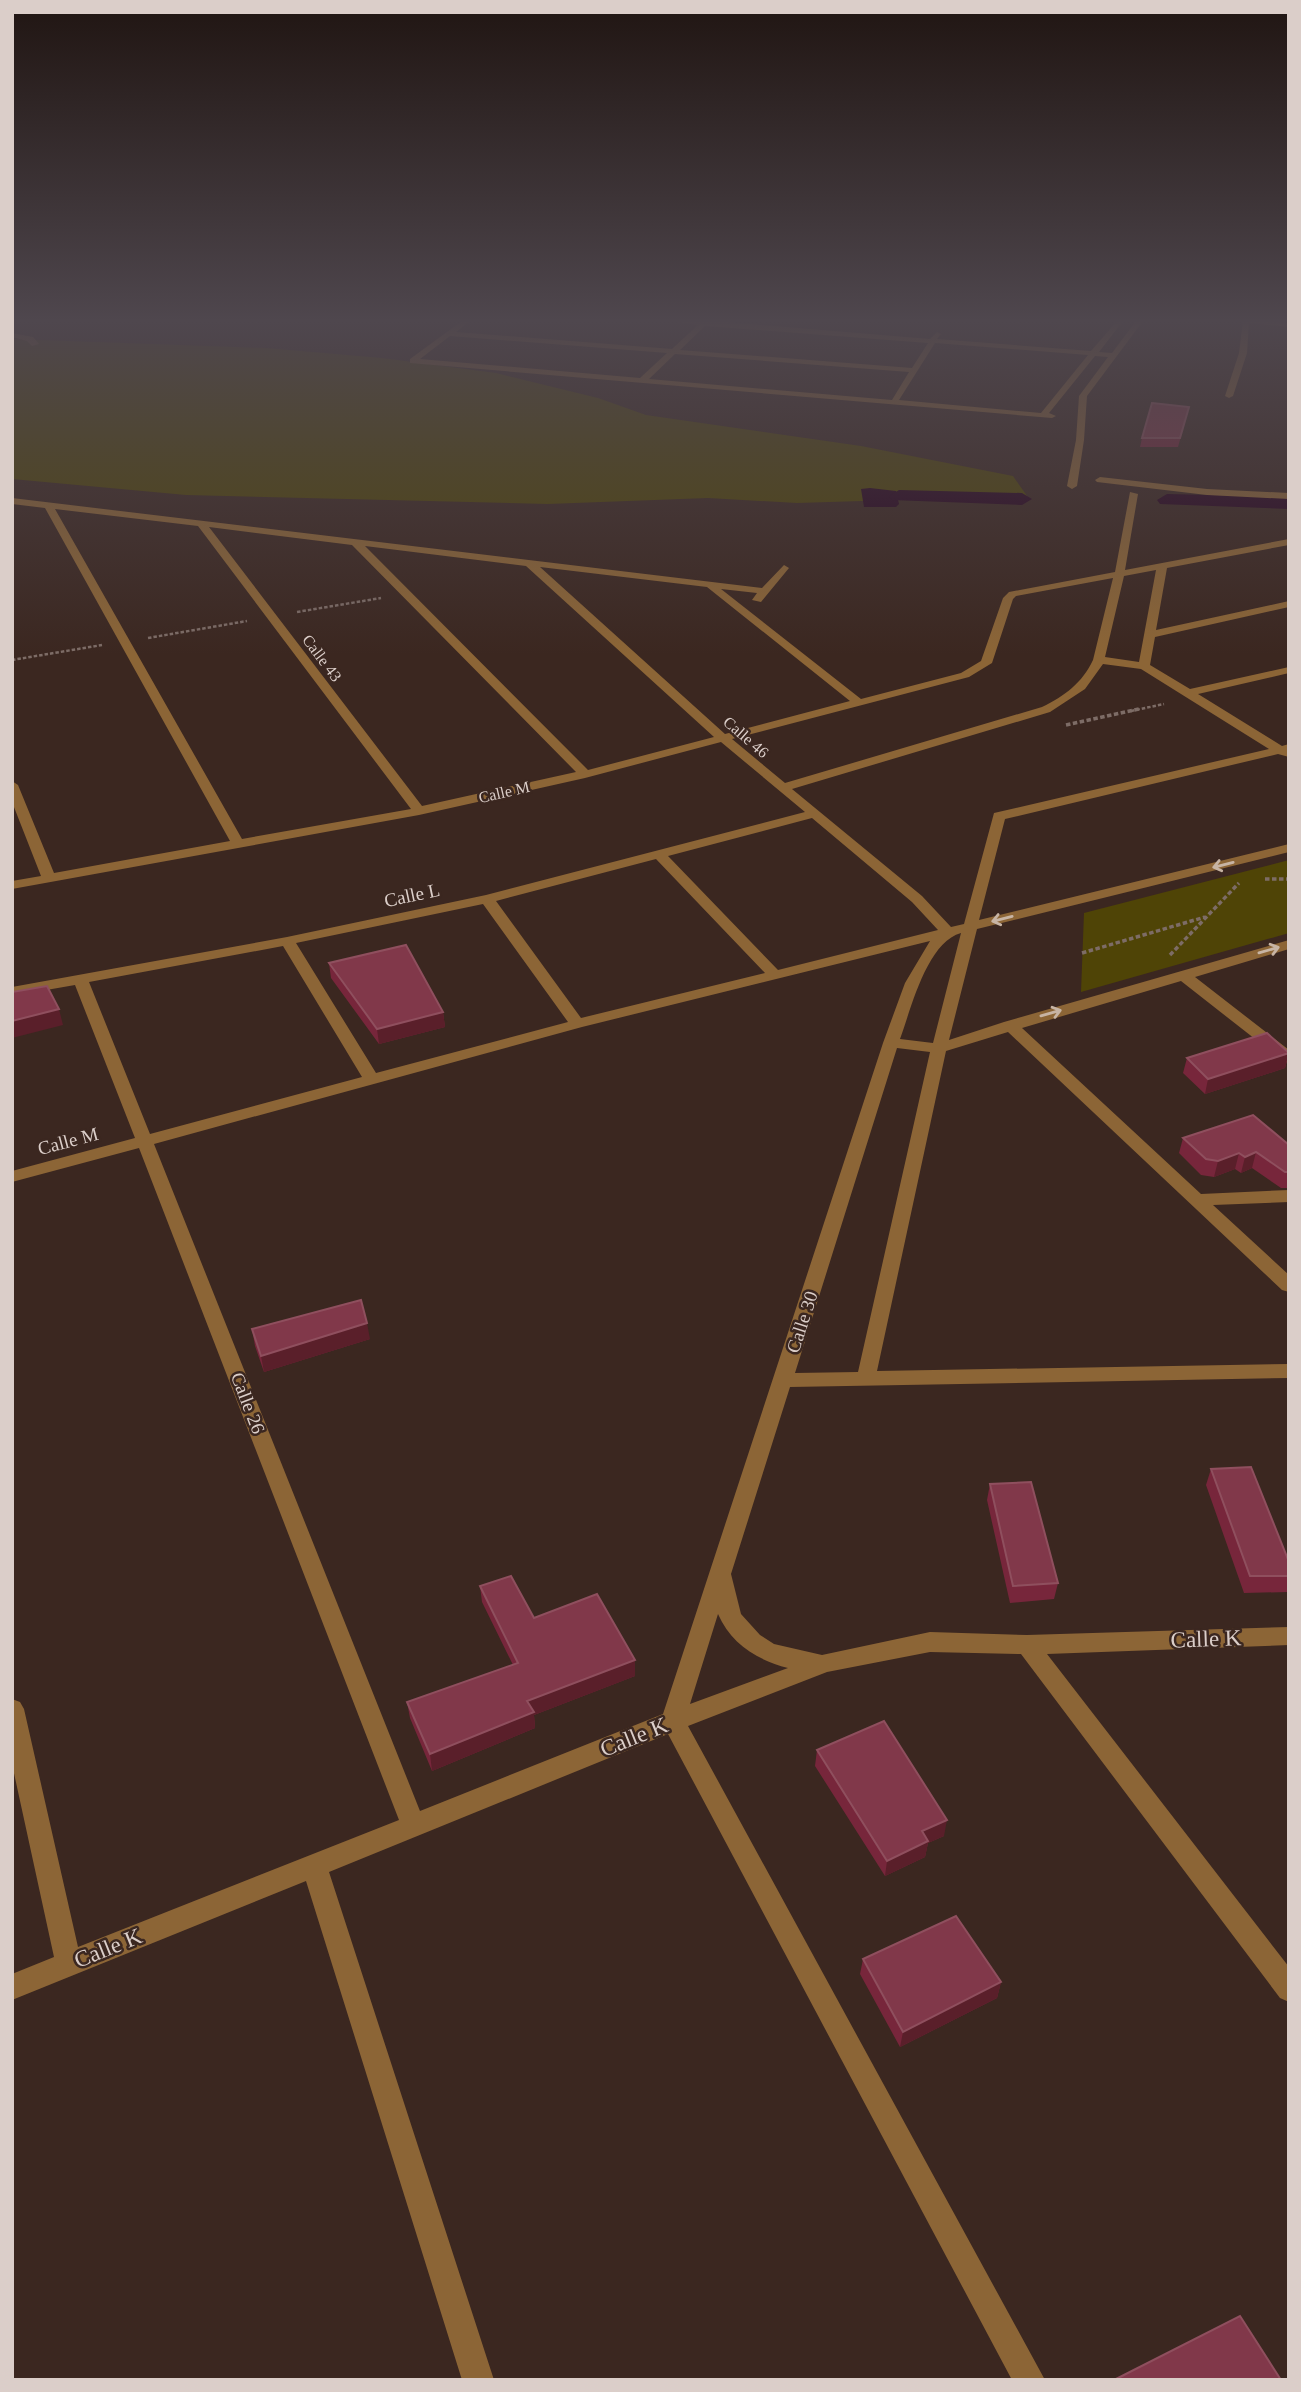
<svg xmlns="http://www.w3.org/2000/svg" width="1301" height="2392" font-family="Georgia,serif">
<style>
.green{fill:#4f4406}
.water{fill:#27031d}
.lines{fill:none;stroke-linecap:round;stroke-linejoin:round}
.canal{fill:#27031d;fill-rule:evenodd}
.path-far1{stroke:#7d6c66;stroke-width:2.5;stroke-dasharray:3.5 2;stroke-linecap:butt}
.path{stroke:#7d6c66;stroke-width:3.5;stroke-dasharray:4.5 2.5;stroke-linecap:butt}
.minor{fill:#8c6536;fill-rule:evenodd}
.wall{fill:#77263b}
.shaded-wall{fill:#5a1f2a}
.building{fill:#81384a;stroke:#8f4f5e;stroke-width:2}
.oneway{stroke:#c7b4a4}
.labels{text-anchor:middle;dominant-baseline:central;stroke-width:5;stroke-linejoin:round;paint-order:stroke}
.far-street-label{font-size:16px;fill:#dbcec9;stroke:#3b2720}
.street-label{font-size:19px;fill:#dbcec9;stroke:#3b2720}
.near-street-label{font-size:23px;fill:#dbcec9;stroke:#3b2720}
</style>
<rect width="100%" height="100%" fill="#3b2720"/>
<path class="green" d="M12,339l254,9 116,10 114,15 102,25 48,17 215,31 152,30 14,20 -230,7 -89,-5 -160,6 -362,-9 -174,-16z
M1289,860v73l-208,59 3,-79z"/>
<path class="water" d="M870,488l26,3 3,13 -3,3h-32l-3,-18z"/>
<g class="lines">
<path class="canal" d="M899,490l123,3 10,6 -10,6 -130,-5 -3,-4z
M1167,494l122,3v12l-129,-5 -3,-4z"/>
<path class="path-far1" d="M297,612l84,-14
M148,638l99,-17
M12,660l90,-15
M1131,711l33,-7"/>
<path class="path" d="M1066,725l73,-16
M1265,879h24
M1082,953l123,-36
M1170,955l69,-72"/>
<path class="minor" d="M462,321h8l-14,11 216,17 26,-24 -26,-4h42l216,18 7,-7 4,2 -4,5 154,12 26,-30h6l-24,31 13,1 24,-32h7l-56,75 -3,44 -7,46 -5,3 -5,-3 9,-46 3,-44 29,-39 -13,-1 -46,57 7,3 -4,2 -642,-55v-4zM705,326l223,17 -16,25 -232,-18zM450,336l217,17 -27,25 -220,-19zM935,343l153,12 -47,58 -142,-13zM675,354l234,18 -17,28 -243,-21z
M1243,321l46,2v4l-40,-4 -2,30 -14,43 -4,2 -4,-2 14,-43z
M12,333l21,4 6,7 -7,2 -5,-5 -15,-4z
M1100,477l107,12 82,4v6l-82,-4 -110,-13 -2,-2z
M1130,492l8,2 -13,76 164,-31v6l-122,23 -11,62 133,-29v6l-134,30 -5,28 40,24 99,-22v6l-91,21 84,52 7,-2v13l-11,-3 -273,65 -26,101 310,-76v8l-312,77 -28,111 55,-18 285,-82v9l-94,28 94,73v13l-6,-2 -102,-80 -159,47 179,166 88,-4v12l-76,3 76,70v17l-7,-2 -274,-258 -62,19 -69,320 412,-7v14l-499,9 -59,187 10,40 19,21 14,9 48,11 108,-23 97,3 262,-8v18l-242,9 242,313v35l-9,-4 -259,-344 -91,-2 -103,20 -139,54 357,654h-33l-344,-646 -339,138 165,508h-32l-156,-499 -294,119v-26l42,-17 -42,-193v-65l8,3 4,7 54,238 321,-127 -260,-672 -127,34v-11l123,-33 -60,-153 -63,11v-9l275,-50 199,-42 319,-83 -84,-70 -136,36 -166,37 -407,74v-8l29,-5 -29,-74v-21l6,4 36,88 176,-32 -185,-333 -33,-4v-6l750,90 22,-23 5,3 -28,34 -9,-2 5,-7 -36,-4 140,110 100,-26 20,-12 22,-63 6,-6 106,-20zM55,509l143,17 213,283 -169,30zM209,527l143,18 224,227 -154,34zM365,546l161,20 188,171 -126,33zM540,567l167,20 143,114 -125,33zM1156,570l-17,92 -34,-5 19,-81zM1113,578l-20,82c-11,23 -28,36 -51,47l-257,76 -53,-44 237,-62 23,-14 21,-64 3,-3zM1103,664l38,5 128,80 -275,64 -30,111 -13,3 -29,-31 -130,-107 258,-77 35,-23zM812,818l100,84 26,28 -160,40 -110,-114zM656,859l109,114 -184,45 -85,-117zM483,904l85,118 -192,51 -80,-130zM961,933l-28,110 -33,-4c11,-30 27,-97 61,-106zM930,941l-25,42 -22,60 -220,671 -243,97 -266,-667 428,-117zM283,946l79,131 -212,57 -61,-152zM897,1048l33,4 -72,320 -63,1zM718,1614c13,30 39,46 70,54l-98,36z"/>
</g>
<path class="wall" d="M1187,415l-9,32h-38l2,-9z
M329,963l114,49 2,15 -66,17 -48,-66z
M1289,1053l-4,15 -80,26 -22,-21 4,-15z
M1183,1138l106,7v43h-8l-29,-20 -11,5 -6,-4 -21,8 -13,-2 -22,-22z
M252,1329l118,10 -106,33 -9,-26z
M1211,1469l78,93 -1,30 -44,1 -38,-108z
M990,1484l68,99 -4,16 -44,4 -23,-103z
M480,1586l54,32 101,42v16l-101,39 1,13 -103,43 -22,-53 -3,-16 106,-37 -31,-63z
M817,1750l127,86 -16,7 -3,14 -40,19 -70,-110z
M863,1959l138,23 -4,16 -97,49 -40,-73z"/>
<path class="shaded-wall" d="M59,1009l4,16 -51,13v-17z
M443,1012l2,15 -66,17 -2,-15z
M1289,1053l-4,15 -80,26 3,-15z
M1256,1152l-4,16 -11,5 4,-16z
M1239,1153l-4,16 -21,8 4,-16z
M367,1323l3,16 -106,33 -3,-16z
M635,1660v16l-101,39 1,13 -103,43 -2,-17 97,-53z
M947,1820l-3,16 -16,7 -3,14 -40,19 2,-15 35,-30z
M1001,1982l-4,16 -97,49 3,-15z"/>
<path class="building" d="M1152,403l37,4 -9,31h-38z
M406,945l37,67 -66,17 -48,-66z
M47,986l12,23 -47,12v-29z
M1267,1033l22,20 -81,26 -21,-21z
M1253,1115l36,30v27h-4l-29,-20 -11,5 -6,-4 -21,8 -12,-2 -23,-21z
M361,1300l6,23 -106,33 -9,-27z
M1251,1467l38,95v14h-39l-39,-107z
M1031,1482l27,101 -45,3 -23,-102z
M511,1576l23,42 63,-24 38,66 -108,41 7,11 -104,42 -23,-52 111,-39 -38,-77z
M884,1721l63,99 -25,11 6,10 -41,20 -70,-111z
M956,1916l45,66 -98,50 -40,-73z
M1240,2316l41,64 -165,-1z"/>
<defs><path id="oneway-shaft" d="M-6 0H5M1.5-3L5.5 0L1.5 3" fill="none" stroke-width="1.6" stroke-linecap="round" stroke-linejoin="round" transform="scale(1.75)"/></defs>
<g class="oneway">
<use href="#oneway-shaft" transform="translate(1223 865) rotate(166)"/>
<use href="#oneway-shaft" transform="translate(1002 919) rotate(166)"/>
<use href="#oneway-shaft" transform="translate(1269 950) rotate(-16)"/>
<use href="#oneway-shaft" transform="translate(1051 1013) rotate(-16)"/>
</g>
<linearGradient id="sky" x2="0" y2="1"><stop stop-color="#201512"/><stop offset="0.49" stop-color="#4f474e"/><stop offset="1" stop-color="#4f474e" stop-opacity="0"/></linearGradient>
<rect width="1301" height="655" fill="url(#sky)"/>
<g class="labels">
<g class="far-street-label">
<text transform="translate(322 658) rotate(53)">Calle 43</text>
<text transform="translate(746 737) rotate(41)">Calle 46</text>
<text transform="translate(504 792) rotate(-13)">Calle M</text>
</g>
<g class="street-label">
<text transform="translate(412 895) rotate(-12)">Calle L</text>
<text transform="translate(68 1141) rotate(-15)">Calle M</text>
<text transform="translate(802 1322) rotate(-72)">Calle 30</text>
<text transform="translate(248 1403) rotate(69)">Calle 26</text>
</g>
<g class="near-street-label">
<text transform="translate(1206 1639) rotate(-2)">Calle K</text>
<text transform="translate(634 1737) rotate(-22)">Calle K</text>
<text transform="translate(108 1948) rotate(-22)">Calle K</text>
</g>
</g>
<rect width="1301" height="2392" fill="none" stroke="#dbcec9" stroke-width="28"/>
</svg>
